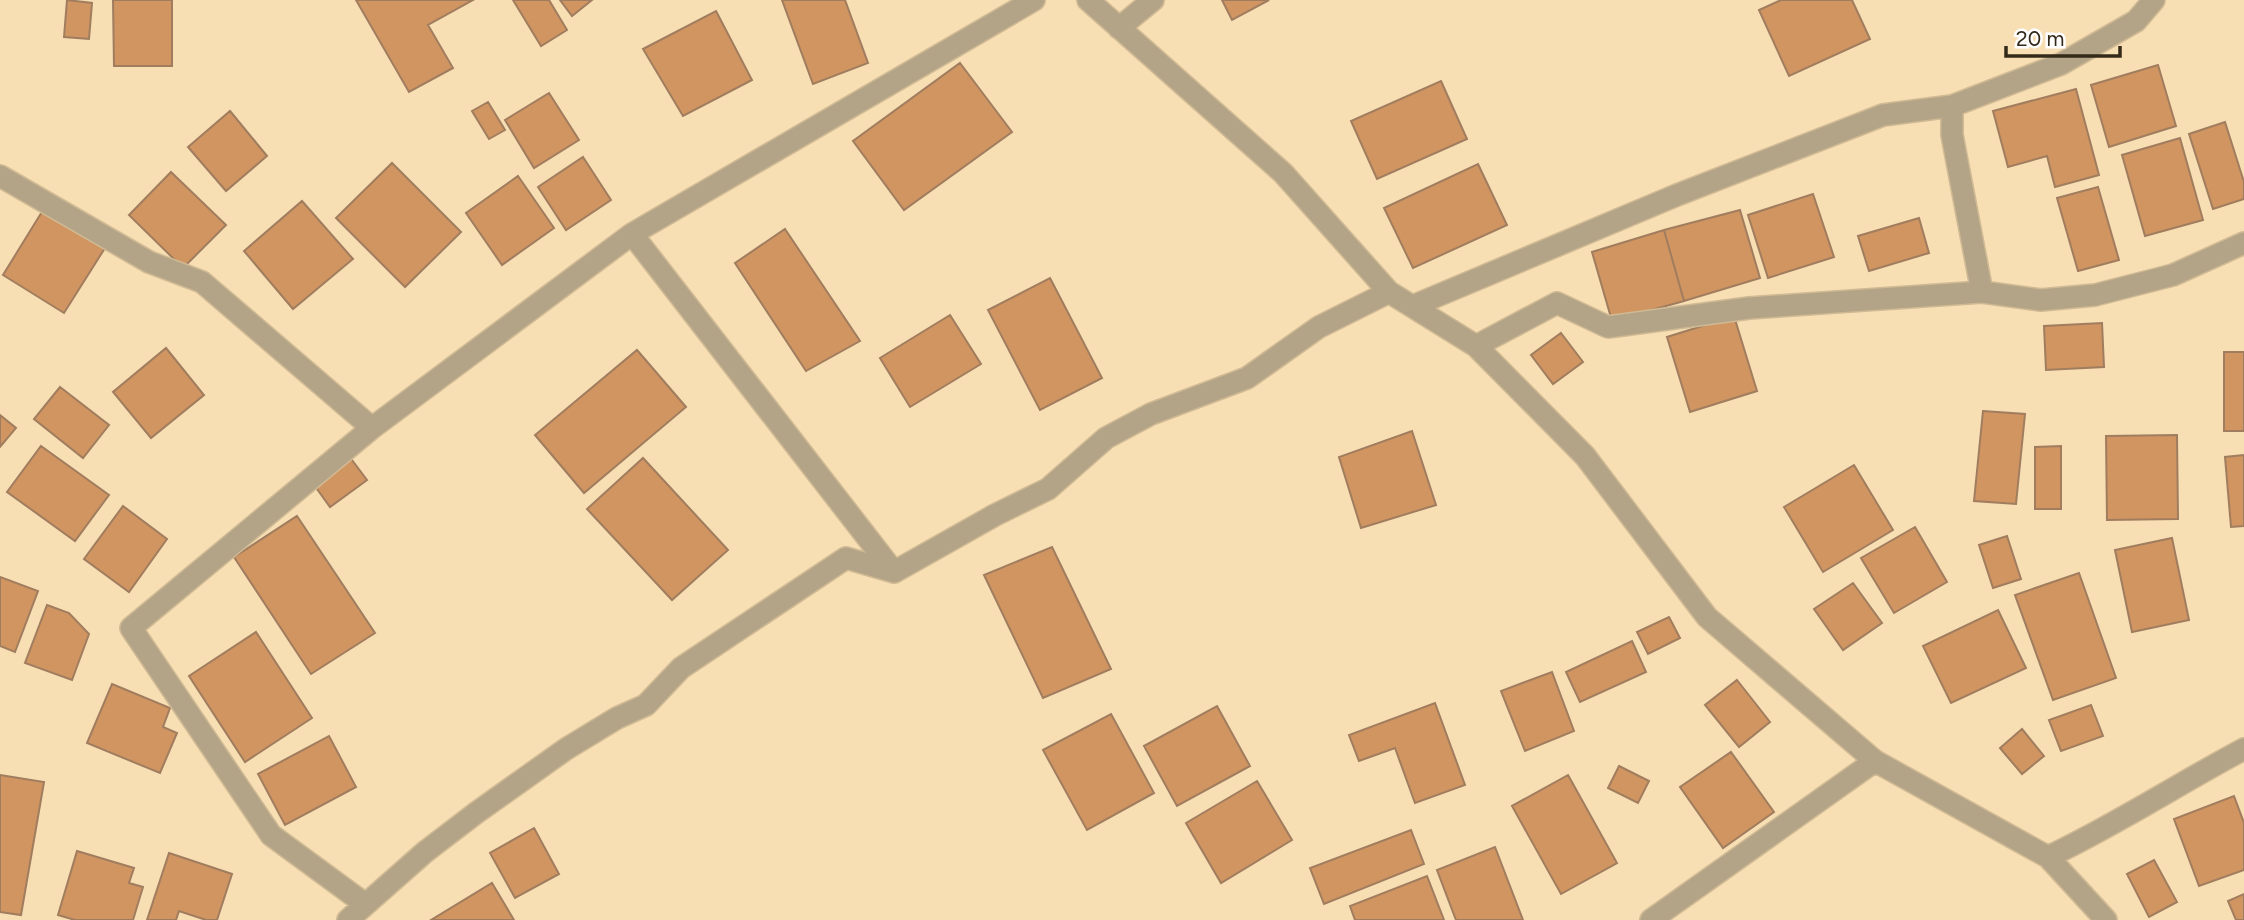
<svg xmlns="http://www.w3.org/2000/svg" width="2244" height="920" font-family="Figtree,sans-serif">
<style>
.building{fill:#d09561;stroke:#a17d5f;stroke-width:2}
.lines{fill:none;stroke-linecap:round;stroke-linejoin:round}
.street-casing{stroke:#d0ba94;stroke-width:24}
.street{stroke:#b4a487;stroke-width:21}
</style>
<rect width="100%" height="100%" fill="#f7deb3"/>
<path class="building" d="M67,0l25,3 -3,36 -25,-2z
M113,0h59v66h-58z
M356,0h117l-45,25 25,43 -44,24z
M513,0h36l18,30 -26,16z
M560,0h32l-20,16z
M782,0h63l23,63 -55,21z
M1222,0h47l-37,20z
M1781,0h71l18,39 -81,37 -30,-66z
M716,11l36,69 -69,36 -40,-67z
M960,63l52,69 -108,78 -51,-69z
M2158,65l18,61 -67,21 -18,-62z
M1441,81l26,58 -90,40 -26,-58z
M2076,89l23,86 -44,12 -8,-31 -39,11 -15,-56z
M549,93l30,47 -45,28 -29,-48z
M488,102l17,28 -16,9 -17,-28z
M230,111l37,45 -41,35 -38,-44z
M2225,122l19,60v17l-31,10 -24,-75z
M2180,138l23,82 -58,16 -23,-81z
M583,157l28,43 -45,30 -28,-43z
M392,163l69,69 -56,55 -69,-69z
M1478,164l29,61 -94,43 -29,-60z
M171,172l55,53 -43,43 -54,-53z
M518,176l36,52 -52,37 -36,-52z
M2098,187l21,73 -41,11 -21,-73z
M1813,194l21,63 -66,21 -20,-63z
M302,201l51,58 -60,50 -49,-58z
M43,210l62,38 -41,65 -61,-38z
M1740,210l20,68 -76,23 -20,-71z
M1919,218l10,35 -60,18 -11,-35z
M785,229l75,112 -54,30 -71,-108z
M1664,230l20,71 -72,20 -20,-69z
M1050,278l52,100 -62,32 -52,-100z
M950,315l31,49 -71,43 -30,-49z
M1734,316l23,75 -67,21 -23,-75z
M2102,323l2,44 -58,3 -2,-44z
M1561,333l22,29 -30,22 -22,-29z
M166,348l38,47 -53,43 -38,-46z
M637,350l49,57 -102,86 -49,-58z
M2224,352h20v79h-20z
M60,387l49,38 -26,33 -49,-39z
M1983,411l42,3 -9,90 -42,-3z
M0,415l16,13 -16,19z
M1412,431l24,74 -75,23 -22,-71z
M2177,435l1,84 -71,1 -1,-84z
M41,446l68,49 -34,46 -68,-49z
M2061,446v63h-26v-62z
M2244,455v71l-13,1 -6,-70z
M349,456l18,24 -37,27 -18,-25z
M643,458l85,92 -56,50 -85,-91z
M1854,465l39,65 -70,42 -39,-65z
M123,506l44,33 -38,53 -45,-33z
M297,516l78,117 -64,41 -77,-117z
M1915,527l32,55 -53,31 -33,-55z
M2007,536l14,43 -28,9 -14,-43z
M2172,538l17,82 -57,12 -17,-82z
M1052,547l59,122 -68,29 -59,-123z
M2079,573l37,105 -63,22 -38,-105z
M0,577l38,14 -23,61 -15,-6z
M1853,583l29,40 -39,27 -29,-41z
M47,605l22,8 20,21 -17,46 -47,-17z
M1998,610l28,58 -75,35 -28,-57z
M1669,617l11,21 -32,16 -11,-22z
M256,632l56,86 -67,44 -56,-86z
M1632,641l14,31 -66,30 -14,-30z
M1552,672l22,59 -49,20 -24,-60z
M1737,680l33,42 -31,25 -34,-42z
M112,684l58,24 -7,19 14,6 -17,40 -73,-30z
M1435,703l30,82 -50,18 -20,-55 -36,13 -10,-26z
M2091,705l12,31 -42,15 -12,-31z
M1217,706l33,60 -73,40 -33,-60z
M1111,714l43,79 -67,37 -44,-80z
M2022,729l22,27 -22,18 -22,-26z
M329,736l27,51 -71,38 -27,-51z
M1731,752l43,60 -51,36 -43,-61z
M1619,766l30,15 -11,22 -30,-15z
M0,775l44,7 -23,133 -21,-3z
M1568,775l49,88 -56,31 -49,-88z
M1257,781l35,59 -71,43 -35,-60z
M2234,796l10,27v47l-45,16 -25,-67z
M534,828l25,46 -44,24 -25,-45z
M1411,830l13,34 -100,40 -14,-36z
M1495,847l28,73h-67l-19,-50z
M77,851l57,17 -5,15 14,4 -10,33h-58l-17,-5z
M169,853l63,21 -15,46h-11l-27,-9 -3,9h-29z
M2154,860l23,42 -28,15 -22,-43z
M1427,876l17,44h-89l-5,-14z
M492,883l22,37h-83z
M2244,894v26h-8l-8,-19z"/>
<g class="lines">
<defs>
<path id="street" d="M1088,0l195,173 106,119
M1119,28l34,-28
M1952,106v29l30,157
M0,176l149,86 53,20 170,146
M632,234l402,-234
M1413,306l264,-111 206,-80 69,-9 109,-42 75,-43 18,-21
M1476,346l81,-43 51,24 141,-19 233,-16 59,8 54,-5 78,-20 71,-32
M2048,857c68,-32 130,-73 196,-108
M365,904l-94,-69 -140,-207 241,-200 260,-194 262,338
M348,920l77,-68 51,-39 90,-64 51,-31 29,-13 35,-37 165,-110 48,14 101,-57 53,-26 58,-51 45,-24 96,-36 72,-51 70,-35 87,54 109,110 122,161 168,144 173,96 58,63
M1651,920l224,-159"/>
</defs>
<use href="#street" class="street-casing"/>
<use href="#street" class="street"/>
</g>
<path d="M2006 46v10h114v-10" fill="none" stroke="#342a1a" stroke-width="3.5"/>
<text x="2016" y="46" font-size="21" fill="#342a1a" stroke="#ffffff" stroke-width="5" paint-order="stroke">20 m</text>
</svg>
